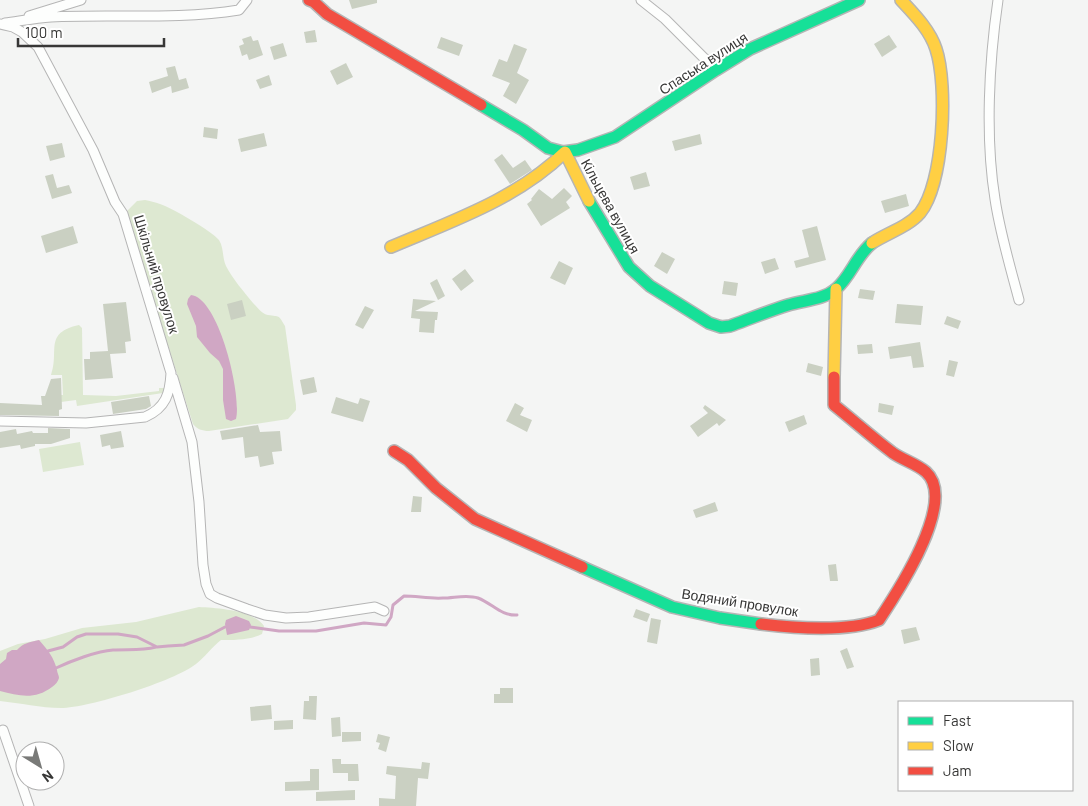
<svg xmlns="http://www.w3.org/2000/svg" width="1088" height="806" font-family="Barlow,sans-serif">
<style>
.green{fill:#dde8d1}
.water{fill:#d0a7c4}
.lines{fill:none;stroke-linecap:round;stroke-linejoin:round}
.stream{stroke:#d0a7c4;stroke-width:3}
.building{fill:#cad0c2}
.street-casing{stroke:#b5b5b5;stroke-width:11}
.fast-casing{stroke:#b5b5b5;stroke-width:14}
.slow-casing{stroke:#b5b5b5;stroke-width:14}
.jam-casing{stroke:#b5b5b5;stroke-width:14}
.street{stroke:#fdfefd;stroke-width:9}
.fast{stroke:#16e098;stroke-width:11}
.slow{stroke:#ffcf43;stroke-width:11}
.jam{stroke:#f24e42;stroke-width:11}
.labels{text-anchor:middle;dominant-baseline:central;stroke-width:4;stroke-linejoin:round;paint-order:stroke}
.street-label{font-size:14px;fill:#373736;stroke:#fff}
</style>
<rect width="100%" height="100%" fill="#f4f5f4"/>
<path class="green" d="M145,200c5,1 10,2 15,4 12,4 52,27 59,36 5,8 3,17 7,26 6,12 18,26 27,37 4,4 9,11 15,12 12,2 10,-1 17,11l11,79v5l-8,9 -79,12c-7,0 -12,-2 -16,-7l-61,-191 -5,-22 10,-10z
M79,325l3,3 1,67 33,1 43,-5v-3h6l-2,5 -86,13 -1,-6 -15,2v-7h2l-1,-20h-11c9,-24 -8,-42 28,-50z
M80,442l4,23 -41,7 -4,-23z
M199,607c18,1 54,3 65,19l-2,8c-12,6 -28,6 -41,6 -9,7 -16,17 -25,24 -21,17 -108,44 -135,44 -20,0 -41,-5 -61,-7v-50l18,-7 27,-5 37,-11 54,-6z"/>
<path class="water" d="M191,295c28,3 51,100 45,124l-5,2 -5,-2 -3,-19v-31l-4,-8 -9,-8 -13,-16 -1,-11 -9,-22 1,-5z
M236,616l13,5 2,4 -2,5 -22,5 -2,-11 1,-4z
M39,640c9,10 15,18 18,30 0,3 2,5 2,8 -1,4 -4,7 -7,9 -17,13 -33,9 -52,4v-27l6,-5 1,-6 5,-3h5c6,-7 13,-8 22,-10z"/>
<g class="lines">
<path class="stream" d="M250,627l29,4h37l48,-8 22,2 5,-8 2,-12 11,-9c13,0 26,3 39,2 11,0 24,-4 35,0 15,6 23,18 39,17
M48,651l15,-4 14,-10 9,-3h32l19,3 20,10 11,-1 16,-1 24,-9 17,-9
M56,668c15,-7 41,-17 57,-18 15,-1 28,1 43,-3"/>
</g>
<path class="building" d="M349,0h28v3l-25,6z
M315,30l2,12 -11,1 -2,-11z
M889,35l8,12 -15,10 -8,-13z
M251,36l2,5 5,-1 5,15 -14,5 -2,-6 -5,2 -3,-10 5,-2 -2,-5z
M441,37l22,8 -4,11 -22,-8z
M283,43l4,13 -13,4 -4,-13z
M514,44l13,5 -10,24 12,7 -13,24 -13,-8 7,-13 -18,-7 7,-17 8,3z
M346,63l7,14 -16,8 -7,-14z
M175,66l4,14 7,-2 3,10 -17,5 -1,-7 -19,7 -3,-11 19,-6 -2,-8z
M269,75l3,10 -12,4 -4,-9z
M204,127l14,2 -1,10 -14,-2z
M264,133l3,13 -26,6 -3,-13z
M700,134l2,10 -27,7 -3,-10z
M62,143l3,14 -15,4 -4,-15z
M502,154l11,14 12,-8 7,10 -22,14 -16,-24z
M646,172l4,14 -16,4 -4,-13z
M53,174l4,14 12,-3 3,8 -20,6 -7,-23z
M564,188l8,8 -6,6 4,6 -29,18 -14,-22 5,-4 -1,-1 8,-10 13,10z
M906,194l3,12 -24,7 -4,-12z
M73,226l5,17 -32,10 -5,-17z
M817,226l9,34 -30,8 -2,-7 15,-4 -7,-27z
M662,252l13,7 -8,15 -13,-8z
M775,258l4,11 -14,5 -4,-12z
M559,261l14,7 -8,17 -15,-7z
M465,269l9,12 -13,10 -9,-12z
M437,279l8,17 -7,4 -8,-17z
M724,281l14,2 -2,13 -14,-2z
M860,289l15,2 -2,9 -15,-2z
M413,299l23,2 -21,10 23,1 -1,8h-2l-1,13 -15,-1 1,-13 -9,-1z
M242,300l4,16 -15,4 -4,-16z
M126,302l5,39 -6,1 1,11 -16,1 3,24 -28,2 -1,-21h6v-7l18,-1 -5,-47z
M897,304l26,2 -2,19 -26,-2z
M365,306l9,4 -11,19 -8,-4z
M947,316l14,5 -3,8 -14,-5z
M920,342l4,25 -11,1 -2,-12 -21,3 -2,-12z
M872,344l1,9 -15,1 -1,-9z
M949,360l9,2 -4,15 -8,-2z
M808,363l15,4 -2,9 -15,-4z
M314,377l3,15 -14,3 -3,-15z
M61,378l1,31 -3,1v6l-59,-1v-12l42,2 -1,-9h4l6,-17z
M149,396l2,10 -5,3 -33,5 -2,-12z
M336,397l22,7 2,-6 10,3 -7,21 -32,-9z
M515,403l9,5 -4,7 12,5 -5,12 -21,-11z
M879,403l15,3 -2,9 -14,-3z
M705,405l21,15 -7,6 -2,-3 -19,14 -8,-11 18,-13 -5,-5z
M804,415l3,9 -18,8 -4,-10z
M258,425l2,7 20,-1 2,20 -10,1 2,12 -14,3 -2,-11 -13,2 -2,-21 -21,3 -2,-9z
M48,428l22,1v9l-19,6h-16v2l-14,3 -1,-4 -20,3v-16l16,-3 1,5 15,-3 1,2h15z
M121,431l3,16 -13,2 -1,-4 -8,2 -2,-12z
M413,496l9,1 -1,15h-10z
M715,502l3,9 -22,7 -3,-8z
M836,564l2,17h-8l-2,-16z
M636,609l14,5 -3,8 -14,-5z
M651,618l10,2 -4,24 -10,-2z
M916,627l4,13 -16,4 -3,-14z
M847,648l7,19 -7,2 -7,-18z
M819,658l1,17 -9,1 -1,-17z
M500,688h13v15h-19v-9h6z
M309,696h8l-1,24 -13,-1 1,-18h5z
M271,705l1,14 -21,2 -1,-14z
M340,717l1,19 -9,1 -1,-19z
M293,720v9l-19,1v-9z
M342,732h19v9l-19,1z
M378,734l12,3 -4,15 -8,-3 2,-6 -4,-1z
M332,759h9v5h17l1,17h-11v-8h-15z
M422,762l8,1 -2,16 -10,-1 -2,28h-37v-8l16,1 1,-23 -10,-2 1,-8 34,3z
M310,769h9v21l-34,1v-9l25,-1z
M355,790v10l-39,1v-9z"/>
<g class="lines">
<defs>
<path id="street" d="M641,0l24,19 39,39 17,9
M998,0c-9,62 -13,137 -3,199 5,34 15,67 24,101
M29,16l52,-16
M5,23c15,-2 31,-5 46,-6 62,-3 126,3 188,-7l8,-10
M173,378l19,64 7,60 4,63 3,19 4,10 7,4 30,11 18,6 21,3 23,-1 66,-10 9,4
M0,421l86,2 59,-6c21,-9 25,-24 26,-44l-48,-159 -8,-12 -22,-52 -55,-103 -16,-15 -9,-5 -13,-3
M3,730l26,76"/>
<path id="fast" d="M481,105l42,25 25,18 15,4 15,-2 37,-13 101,-67 34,-21 109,-49
M589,201l40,66 21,19 59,37 12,4 9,-1c19,-7 39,-15 58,-21 16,-5 35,-5 48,-16 15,-13 20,-33 36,-46
M582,567l90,40 48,11 41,6"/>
<path id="slow" d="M872,243c15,-10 36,-16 48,-30 24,-30 28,-128 16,-164 -6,-19 -22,-35 -35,-49
M391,247c61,-26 126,-48 174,-95l24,49
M834,377l2,-88"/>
<path id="jam" d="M309,0l5,2 13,12 154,91
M394,451l14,9 28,28 39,31 107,48
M761,624c33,4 88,8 118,-4 18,-27 79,-119 47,-148 -9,-8 -23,-12 -33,-19 -20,-15 -39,-32 -59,-48v-28"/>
</defs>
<use href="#street" class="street-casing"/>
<use href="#fast" class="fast-casing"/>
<use href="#slow" class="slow-casing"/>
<use href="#jam" class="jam-casing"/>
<use href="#street" class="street"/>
<use href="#fast" class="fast"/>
<use href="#slow" class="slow"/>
<use href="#jam" class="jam"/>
</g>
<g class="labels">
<g class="street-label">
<text transform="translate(703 63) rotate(-33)">Спаська вулиця</text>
<text transform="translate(611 206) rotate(61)">Кільцева вулиця</text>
<text transform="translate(157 274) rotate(73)">Шкільний провулок</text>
<text transform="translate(740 602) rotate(9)">Водяний провулок</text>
</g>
</g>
<rect x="898" y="701" width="175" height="90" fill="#ffffff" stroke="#afafaf"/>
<rect x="908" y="717" width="25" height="8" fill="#16e098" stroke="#afafaf"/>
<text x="943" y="726" font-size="15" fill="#373736">Fast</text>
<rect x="908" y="742" width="25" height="8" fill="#ffcf43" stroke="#afafaf"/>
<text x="943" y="751" font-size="15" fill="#373736">Slow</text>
<rect x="908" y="767" width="25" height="8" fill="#f24e42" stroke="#afafaf"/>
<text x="943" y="776" font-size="15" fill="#373736">Jam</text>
<g transform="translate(40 766) rotate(143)"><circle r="24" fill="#ffffff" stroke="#afafaf"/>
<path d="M0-4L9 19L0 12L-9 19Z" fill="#797a78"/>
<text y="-8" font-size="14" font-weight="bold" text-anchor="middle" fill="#373736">N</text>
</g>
<path d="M18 38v8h146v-8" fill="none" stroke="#373736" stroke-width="2.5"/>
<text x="25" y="38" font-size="15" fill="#373736" stroke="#ffffff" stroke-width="4" paint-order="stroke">100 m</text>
</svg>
